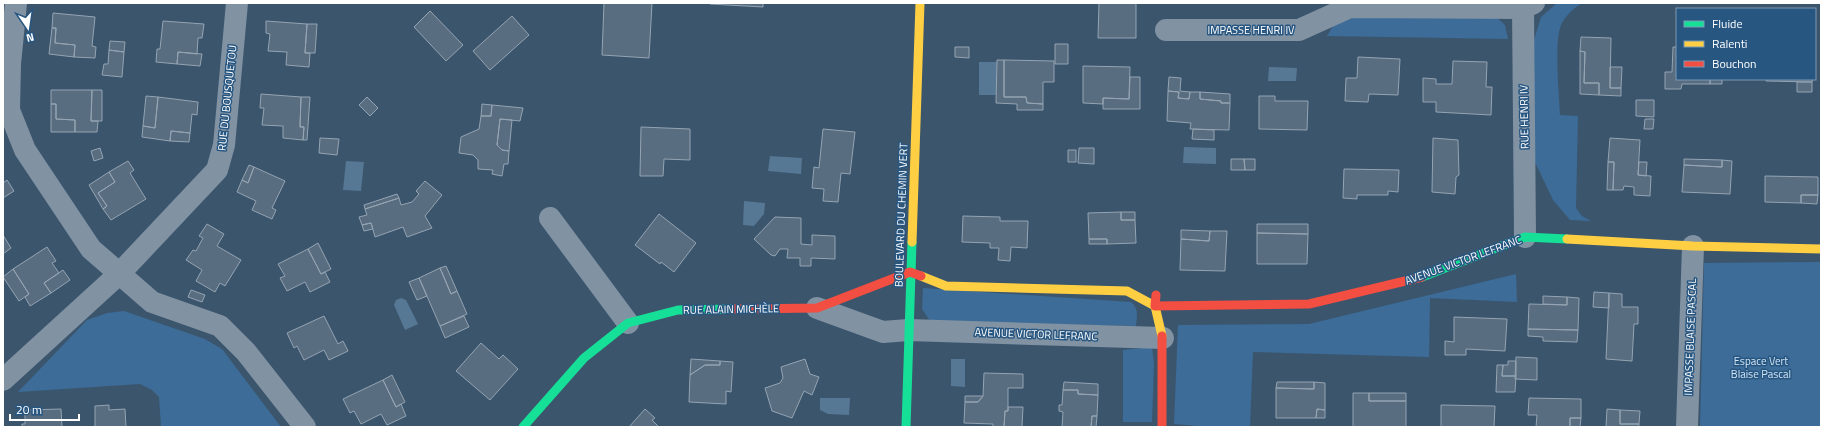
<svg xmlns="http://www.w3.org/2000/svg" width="1824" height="430" font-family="'Titillium Web',sans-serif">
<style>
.green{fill:#3c6c97}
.water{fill:#567895}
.building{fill:#596d80;stroke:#94a4b2}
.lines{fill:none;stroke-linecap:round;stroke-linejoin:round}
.street{stroke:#8192a3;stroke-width:22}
.fast{stroke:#16e098;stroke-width:9}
.slow{stroke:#ffcf43;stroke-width:9}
.jam{stroke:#f24e42;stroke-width:9}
.labels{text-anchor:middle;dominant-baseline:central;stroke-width:3;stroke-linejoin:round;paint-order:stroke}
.street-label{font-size:11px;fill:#fff;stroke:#275681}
.park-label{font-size:11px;fill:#d2e5f5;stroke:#275681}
</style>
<rect width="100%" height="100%" fill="#3b556d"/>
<path class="green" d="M1557,3h25c-8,5 -17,13 -21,22 -7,18 -2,68 -1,90l18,1 -2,92 6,8 9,5 -21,-1 -17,-20 -20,-42v-115l8,-26z
M1365,15l130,1 10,9 3,14 -181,-3 8,-13z
M1821,262v165h-121l4,-164z
M1516,274l1,28 -87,-4 -1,59 -176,-5 -3,75h-40l-36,-3 4,-99 131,-1z
M923,288l208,14c8,7 6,13 5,24l-206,-5 -8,-12z
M124,311l81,28 17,10 59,78h-120l-2,-30 -7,-7 -12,-6 -122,8 69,-72 20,-7z
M1152,347l2,17 -2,58h-29v-72z"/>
<path class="water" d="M979,62h18l-1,33h-17z
M1269,67l28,1 -1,13h-28z
M1184,147l32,1v16l-33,-1z
M770,156l32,2 -1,16 -33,-3z
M346,161l18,1 -3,29 -18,-1z
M744,201l21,2 -1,11 -10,12 -11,-1z
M401,298l5,2 12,24 -13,6 -11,-25 2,-5z
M951,359h14v28l-14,-1z
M820,398h30l-1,17 -21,-1 -8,-4z"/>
<path class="building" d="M604,3h48l-3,55 -47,-3z
M710,3h53v4l-53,-3z
M1099,3h37v35h-38z
M430,11l33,34 -17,16 -32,-34z
M53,13l42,4 -3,29 4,1 -1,11 -21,-1 1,-12 -20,-2 1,-15h-4z
M512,16l17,19 -39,35 -17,-19z
M163,21l41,3 -2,14h-4l-1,16 -19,-2 -1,12 -21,-2 1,-13h3z
M266,21l41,3 -2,29h5l-1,14 -23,-2 1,-13 -19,-1 2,-17 -4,-1z
M307,24h10l-2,29h-10z
M52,28h4l-1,15 20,2 -1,12 -25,-3z
M1581,37l30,1 -1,50h11v8l-22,-1v-12h-15l1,-31 -5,-1z
M110,41l15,1 -1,10 -15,-2z
M1055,44h13v20h-13z
M955,47h14v11l-14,-1z
M1673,47h4v32h33v5h-28l-1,5h-16v-17h7z
M109,50l15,2 -2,25 -20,-2 2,-11h4z
M1580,51l5,1 -1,31h15v12l-19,-1z
M178,52l24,2 -2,12 -23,-2z
M1358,57l42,2 -2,36 -29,-1 -1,8 -23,-1 1,-23h11z
M997,60h7v37h22l1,6 16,1v6h-26v-6l-21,-1z
M1004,60l50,1v21h-11v22l-16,-1 -1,-6h-22z
M1453,61l34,1 -1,25h6l-1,28 -55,-3v-10h-13v-24l13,1v5h16z
M1083,66l47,1 -1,32 -26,-1v6l-20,-1z
M1610,67h12l-1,21h-11z
M1130,77h10v32h-37v-11l26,1z
M1169,77l12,1 -1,13 10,1 -1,7 -11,-1 1,-6 -11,-1z
M1710,79h12v5h-12z
M1766,79h47l-1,3 -46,-1z
M1797,82h15v10h-15z
M51,90h41l-1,31h7l-1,11h-22v-12l-19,-1v-15h-5z
M92,90h10v31h-11z
M1168,91l11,1 -1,6 11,1 1,-7h10v7l21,2v2h9l-1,27 -39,-1 1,-6 -24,-2z
M1200,92l30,2v9h-9v-2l-21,-2z
M261,94l40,3 -1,30h4l-1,13 -20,-2v-12l-21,-1 2,-17h-4z
M146,96l12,1 -3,31 -12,-2z
M1259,96h16v5h33l-1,29 -48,-1z
M158,97l40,5 -1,13 -5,-1 -2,19 -19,-2 -1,10 -28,-4 1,-11 12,2z
M301,97h9l-3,43h-4l1,-13h-4z
M367,97l11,11 -8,8 -11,-11z
M1636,100h18v17l-18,-1z
M51,104h5v15l19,1v12h-24z
M482,104l10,1 -1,11h-10z
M492,105l31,3 -3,13 -20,-2 -3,26 5,5 7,1 -1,13h-4l-2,12 -10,-2 1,-4 -15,-1v-9l-5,-5 -14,-2 2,-16 18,-8 2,-13h10z
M500,119l12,1 -3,31 -7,-1 -5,-5z
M1645,119h9l-1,10h-9z
M641,127l49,2v31l-26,-1 -1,17h-23z
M823,129l32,3 -5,42 -9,-1 -3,29 -15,-1 1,-12 -12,-1 2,-21 5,1z
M1193,129l21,1v10l-22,-1z
M171,131l19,2 -1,9 -19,-1z
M320,138l19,1 -2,16 -18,-2z
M1433,138l25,2 1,35 -3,2 -1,17 -23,-2z
M1610,138l30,2 -2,35 13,1 -1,20 -16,-1v-8l-10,-1 -1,4h-10l1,-28h-6z
M100,148l3,10 -9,3 -3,-10z
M1079,148h15v16l-16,-1z
M1068,150h8v12h-8z
M1231,159h13l1,11h-14z
M1244,159h11v11h-10z
M1684,159l38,1v7l-38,-2z
M1722,160l10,1 -2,33 -48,-2 2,-27 38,2z
M128,161l6,9 -4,3 16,26 -35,21 -8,-11 4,-3 -9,-13 17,-11 -6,-10z
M1608,162h6l-1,28h-6z
M1639,162h8l-1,14 -8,-1z
M249,165l5,2 -6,16 -6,-3z
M254,167l31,14 -13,27 4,2 -4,9 -20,-9 4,-9 -19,-9 5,-12 6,3z
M1344,169l55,1 -1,22 -10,-1v4h-31v4l-14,-1z
M109,172l6,10 -17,11 9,13 -4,3 -14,-24z
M1765,176l53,1v18h-17v8l-36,-1z
M7,180l7,11 -11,7v-15z
M425,181l17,14 -17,21 7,12 -25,9 -4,-10 -28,10 -4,-14 -9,2 -3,-8 8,-2 -2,-6 34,-11 2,7 11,-3 7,-8 -3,-3z
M397,194l2,4 -34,11 -1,-4z
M1801,195h17l-1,9 -16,-1z
M1121,212v8h14l1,23 -29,1v-5h-18l-1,-26z
M1121,212h14v8h-14z
M659,214l37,29 -22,29 -13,-10 -1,2 -25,-19z
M963,216l37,1v4h28l-1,27 -16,-1 -1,14 -12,-1 1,-12h-9v-5l-28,-1z
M775,217l26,1v26l11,1v-10l23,1v23l-24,-1v8h-11v-8h-13l1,-9h-8l-5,7 -4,-1 -17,-16z
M371,223l2,6 -9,2 -2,-6z
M207,224l17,10 -7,12 24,14 -16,26 -5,-3 -5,9 -19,-11 6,-11 -16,-10 7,-10 3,1 7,-13 -4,-2z
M1257,224h51v10l-51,-1z
M1181,230l29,1 -1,10 -28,-2z
M1210,231h17l-2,40 -45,-1 1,-31 28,2z
M1257,233l51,1 -1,30h-50z
M3,235l8,13 -8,6z
M1089,239h18v5h-18z
M318,243l13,26 -10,5 -13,-25z
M47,247l9,14 -4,2 7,10 -15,10 7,10 -21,13 -5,-9 4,-3 -16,-25z
M308,249l13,25 4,-2 5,10 -20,10 -5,-10 -18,9 -7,-13 5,-2 -7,-12z
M446,266l11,25 -6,3 -11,-26z
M440,268l11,26 6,-3 10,23 -27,12 -21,-48z
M13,269l16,25 -10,7 -16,-24z
M63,270l7,10 -19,13 -7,-10z
M419,278l8,18 -10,4 -8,-18z
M191,290l14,5 -3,7 -14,-5z
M1594,292l15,1v15l-16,-1z
M1609,293l13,1v13h16v17h-4l-2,37 -26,-2z
M1543,296l24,1v8l-24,-1z
M1567,297l12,1 -1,32 -50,-1 1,-25 38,1z
M324,316l14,28 5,-3 5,10 -19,9 -5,-10 -20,10 -7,-14 -3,2 -7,-15z
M464,316l5,11 -24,11 -5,-12z
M1454,317l53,2 -2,32 -39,-2v6h-21v-14l9,1z
M1528,329l50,1 -1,12 -34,-1v-4l-15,-1z
M481,343l18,16 4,-4 15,14 -28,31 -34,-29z
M1516,357l21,1v22l-22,-1z
M691,359l29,2v4h-15l-15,10z
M805,359l5,15 9,3 -7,18 -8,-4 -12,27 -20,-7 -7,-23 15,-5 3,-5 -2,-11z
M720,361l13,1 -2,30 -5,-1v13l-37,-2 1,-27 15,-10h15z
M1508,361h8v15h-14l1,-11h5z
M1497,365h6l-1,11h14l-1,16h-19z
M984,373l39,1v14h-15v23h-3l-1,16h-11v-3l-29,-1 1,-21h13l5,-6z
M392,375l13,27 -9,5 -13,-27z
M383,380l13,27 5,-3 5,12 -19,9 -6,-11 -20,10 -7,-13 -4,2 -7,-14z
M1064,382l34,2v11l-20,-1v-4h-15z
M1277,382h37v7l-38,-1z
M1314,382l11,1v27l-8,-1 -1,9h-40v-30l38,1z
M1063,390h15v4l20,1 -1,21h-5l-1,11h-29l1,-15 -4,-1v-6h3z
M1353,393h16v8h37v26h-53z
M1369,393h37v8h-37z
M965,396h18l-5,6h-13z
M1529,398l52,1v19h-11v9h-34l1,-12h-9z
M109,405v5l16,-1 1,18h-31v-21z
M1441,405l54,1 -1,21h-53z
M1008,407h15l-1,20h-18l1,-16h3z
M61,409l1,18h-40v-3h3v-14z
M645,409l10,9 -3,2 6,6 -1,1h-28z
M1317,409l8,1v8h-9z
M1607,409l13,1v14h19v3h-33z
M1620,410l20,1 -1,13h-19z
M1092,416h5l-1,11h-5z
M1570,418h11l-1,9h-10z"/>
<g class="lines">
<path class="street" d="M16,3l-6,61 -1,46 16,40 66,99 61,53 68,24 26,26 59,75
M1166,30h133l51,-23 173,1
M550,218l78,105
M1525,237l-2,-229 11,-5
M817,308l66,24 25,-2 255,8
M3,380l116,-106 98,-104 7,-25 13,-142
M1687,427l6,-181"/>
<path class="fast" d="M1422,277l103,-40 42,2
M523,427l61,-69 44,-35 50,-13 55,-1
M906,427l6,-185"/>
<path class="slow" d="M1567,239l126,7 128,3
M912,242l8,-239
M921,276l25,10 181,5 28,15 7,30"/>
<path class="jam" d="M1156,295l-1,11 154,-2 113,-27
M733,309l84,-1 93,-36 11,4
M1162,427v-91"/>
</g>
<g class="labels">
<g class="street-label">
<text x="1251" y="30">IMPASSE HENRI IV</text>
<text transform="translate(227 98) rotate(-84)">RUE DU BOUSQUETOU</text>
<text transform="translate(1524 117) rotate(-91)">RUE HENRI IV</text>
<text transform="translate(901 215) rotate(-88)">BOULEVARD DU CHEMIN VERT</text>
<text transform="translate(1463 260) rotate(-20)">AVENUE VICTOR LEFRANC</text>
<text transform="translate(731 309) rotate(-1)">RUE ALAIN MICHÈLE</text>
<text transform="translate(1036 334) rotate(2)">AVENUE VICTOR LEFRANC</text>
<text transform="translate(1690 337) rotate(-88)">IMPASSE BLAISE PASCAL</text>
</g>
<g class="park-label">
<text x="1761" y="361">Espace Vert<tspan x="1761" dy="13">Blaise Pascal</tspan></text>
</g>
</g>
<rect width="1824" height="430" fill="none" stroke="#ffffff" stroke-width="8"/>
<rect x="1676" y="8" width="140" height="72" fill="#275681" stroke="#7d9ab3"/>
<rect x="1684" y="21" width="20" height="6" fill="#16e098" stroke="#7d9ab3"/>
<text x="1712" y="28" font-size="12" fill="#ffffff">Fluide</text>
<rect x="1684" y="41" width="20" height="6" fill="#ffcf43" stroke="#7d9ab3"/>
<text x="1712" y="48" font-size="12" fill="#ffffff">Ralenti</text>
<rect x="1684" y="61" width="20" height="6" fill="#f24e42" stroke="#7d9ab3"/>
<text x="1712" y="68" font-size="12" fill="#ffffff">Bouchon</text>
<g transform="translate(28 28) rotate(167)" stroke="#275681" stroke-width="3" paint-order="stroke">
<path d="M0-3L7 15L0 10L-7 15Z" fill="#ffffff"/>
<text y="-6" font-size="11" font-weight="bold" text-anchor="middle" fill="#ffffff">N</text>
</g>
<path d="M10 414v6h69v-6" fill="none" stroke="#ffffff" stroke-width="2"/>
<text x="16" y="414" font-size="12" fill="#ffffff" stroke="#275681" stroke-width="3" paint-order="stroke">20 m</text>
</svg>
